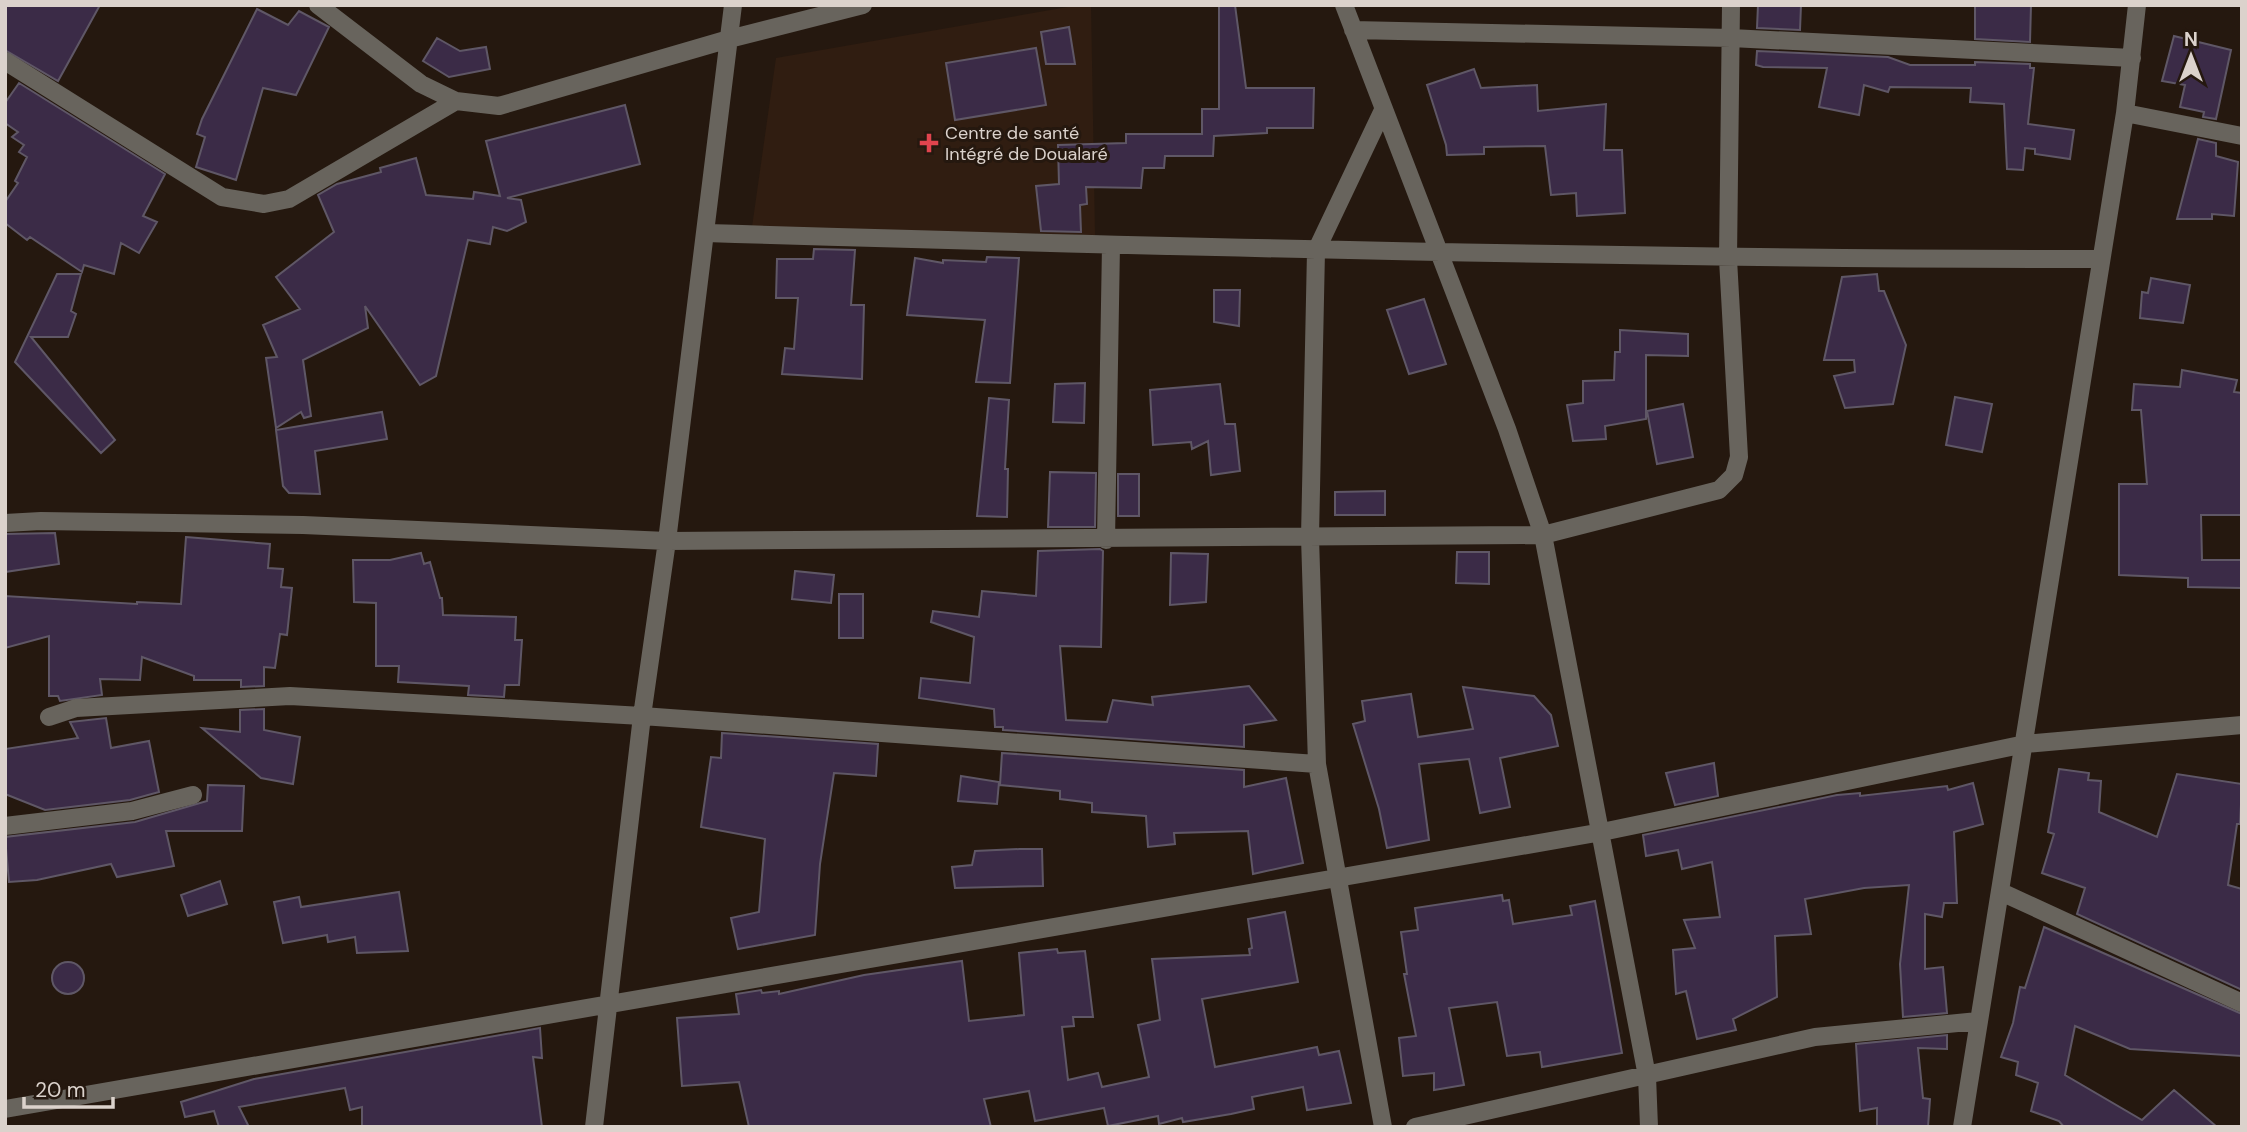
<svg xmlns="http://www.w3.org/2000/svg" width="2247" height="1132" font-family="'DM Sans',sans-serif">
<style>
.built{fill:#301d11}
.building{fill:#3b2b47;stroke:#5f5766;stroke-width:2}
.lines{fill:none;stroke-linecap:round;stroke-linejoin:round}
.minor{stroke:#68645d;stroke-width:18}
.health-dot{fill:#e0444e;stroke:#25180f;stroke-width:2.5}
.labels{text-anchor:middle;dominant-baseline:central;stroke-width:6;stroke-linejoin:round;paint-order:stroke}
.poi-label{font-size:18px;fill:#dbd2cc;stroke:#25180f;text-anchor:start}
</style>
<rect width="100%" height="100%" fill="#25180f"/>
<path class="built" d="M1079,5h12l4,230 -343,-8 24,-169z"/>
<path class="building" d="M5,5h95l-42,76 -53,-31z
M1219,5h16l11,83h68l-1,40h-46v5l-53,3 -1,20h-48l-1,12h-21l-2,20 -55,-1 1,17 -7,1 1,27 -40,-1 -5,-45 23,-2 -1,-39 68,-2v-9h76v-25h17z
M1758,5h43l-1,25 -43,-2z
M1975,5h56l-1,37 -55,-3z
M257,9l31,16 11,-14 30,16 -33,68 -33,-7 -27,92 -40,-13 9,-30 -8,-3 5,-15z
M1069,27l6,37h-29l-5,-32z
M2174,36l57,14 -15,69 -13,-2 1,-5 -24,-5 5,-22 -23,-4z
M437,38l23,13 26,-4 4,22 -41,8 -26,-16z
M1036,48l10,57 -91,15 -9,-57z
M1757,51l131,6 22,8h65v-3l55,2v4h4l-6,56 46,6 -4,29 -35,-5v-5l-10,-1 -2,22 -16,-1 -3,-65 -34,-2 1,-14 -81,-1 -2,5 -24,-7 -5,30 -40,-8 8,-39 -64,-1 -7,-2z
M1474,69l7,19 56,-3 1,26 68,-7 -2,46h18l3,63 -48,3 -1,-23 -25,2 -6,-49 -61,1v7l-37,1 -1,-10 -19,-60z
M19,83l146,91 -22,42 14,6 -18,31 -18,-10 -7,31 -30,-9 -2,7 -52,-35 -3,3 -22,-17v-21l13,-19 -3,-2 12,-24 -8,-5 5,-7 -12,-8 6,-5 -13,-9v-20z
M625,105l15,59 -133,34 14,2 5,22 -19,9 -14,-4 -3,17 -22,-4 -32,136 -16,9 -55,-79 3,22 -65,32 8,56 -7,2 -3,-6 -25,16 -10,-70 11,-1 -14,-32 37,-16 -24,-32 58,-45 -16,-37 19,-11 44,-12 -1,-4 36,-10 10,37 47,4 1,-7 26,4 -14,-55z
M2198,139l18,4v13l22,6 -4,54 -22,-2v5h-35z
M814,249l41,1 -4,55h13l-2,74 -80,-5 3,-26 9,1 4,-51h-22l1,-39h36z
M987,257l32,1 -9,125 -34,-1 9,-62 -78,-5 8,-57 28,5v-3l43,2z
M57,274h24l-10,37 5,3 -8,23h-37l84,103 -14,13 -86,-91z
M1877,274l2,17h5l22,54 -13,59 -48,4 -11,-32 21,-4 -1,-12h-30l18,-83z
M2151,278l39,7 -7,38 -43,-5 2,-26 6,1z
M1214,290h26l-1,36 -25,-4z
M1424,299l22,65 -37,10 -22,-64z
M1620,330l68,4v22l-42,-1v64l-41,7 1,13 -33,2 -6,-36 16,-2v-22l31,-1 1,-28h5z
M2182,370l55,10 -3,12 8,1v122h-41l1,45h40v28l-54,-1v-9l-69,-3v-91h28l-6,-74h-9l2,-26 46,3z
M1085,383l-1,40 -31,-1 2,-38z
M1220,384l5,40h10l5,47 -29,4 -3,-34 -16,8 -1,-7 -38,3 -3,-55z
M1955,397l37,7 -10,48 -36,-7z
M989,398l20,2 -4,69h3l-1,48 -30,-1z
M1683,404l10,53 -36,7 -10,-53z
M382,412l5,27 -72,12 5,43 -31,-1 -6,-7 -7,-56z
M1050,472l46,1 -1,54h-47z
M1118,474h21v42h-21z
M1385,491v24h-50v-23z
M55,533l4,31 -54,8v-38z
M186,537l84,7 -2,24 15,1 -2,18 11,1 -5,47 -7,-1 -5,34 -11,-1v19l-23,1v-7h-47v-4l-52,-19 -2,23 -40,-1 2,16 -42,6 -2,-5h-9v-60l-44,12v-52l132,8v-2l44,2z
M1100,549l3,2 -2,96 -41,-1 6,74 41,2 6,-22 40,5 -1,-8 97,-11 27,34 -32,5v22l-241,-17v-3h-8l-1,-18 -75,-11 2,-20 49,5 4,-46 -43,-15 2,-11 46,6 3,-26 54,5 2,-45z
M1457,552h32v32l-33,-1z
M421,553l3,11 6,-2 10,36h2l1,17 73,2 -1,23h7l-3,45h-14l-1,12 -36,-2 1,-9 -71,-4 1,-16h-23v-63l-22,-1 -1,-42h37z
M1171,553l37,1 -2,48 -36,3z
M795,571l39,4 -3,28 -39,-4z
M839,594h24v44h-24z
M1463,687l71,9 17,19 7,31 -58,12 10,49 -30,6 -11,-54 -50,5 10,76 -42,8 -8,-39 -26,-85 12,-3 -3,-20 49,-7 7,43 55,-8z
M264,709v21l36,7 -7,47 -32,-6 -59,-50 38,4v-22z
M106,718l5,30 38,-7 10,51 -29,8 -85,10 -40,-16v-45l73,-11 -8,-16z
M722,733l156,11 -2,32 -42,-3 -14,91 -5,71 -77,14 -7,-31 28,-6 6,-73 -64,-12 10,-70 10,1z
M1002,753l242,17v17l42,-9 17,85 -50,11 -5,-43 -74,2 1,11 -27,3 -2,-31 -54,-4v-9l-32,-4v-8l-60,-6z
M1714,763l4,33 -43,9 -9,-32z
M2059,769l30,4 -1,7 13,1 -2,31 58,25 20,-63 65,10 -2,40h-3l-9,61 14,4v101l-165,-76 8,-26 -43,-15 12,-39 -6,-2z
M961,776l38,6 -2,22 -39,-3z
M1973,783l10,41 -29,8 3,71h-13l-2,14 -17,-3v55l18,-2 4,46 -44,4 -3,-53 9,-79 -45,3 -59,11 6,35 -36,2 2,61 -44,22 3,11 -39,9 -11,-48 -10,3 -3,-44 22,-2 -11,-28 36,-3 -8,-55 -30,7 -4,-19 -32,6 -3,-21 194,-40 23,-2v3l87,-10 1,4z
M208,785l36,1 -2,45h-76l8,35 -57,11 -6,-13 -74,16 -28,2 -4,-45 130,-15 72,-21z
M1020,849h22l1,37 -88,2 -3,-21 20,-2 3,-14z
M220,881l7,23 -39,12 -7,-21z
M399,892l9,59 -51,2 -2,-16 -27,5 -1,-7 -44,8 -9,-41 25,-5 2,10z
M1502,895l1,6 6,-1 4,24 59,-9 -2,-9 25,-5 27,152 -80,14 -2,-15 -33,4 -10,-54 -48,6 15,77 -30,5v-17l-31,3 -4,-38 17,-2 -12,-62h3l-6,-42 17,-2 -3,-22z
M1285,912l13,70 -96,17 13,68 102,-20 2,8 20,-4 12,52 -44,7 -4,-23 -51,10 2,12 -23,5 -48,8 -1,-4 -23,6 -1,-8 -50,10 -4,-18 -69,13 -6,-30 -45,8 7,28h-242l-10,-45 -57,4 -5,-68 62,-4 -3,-20 25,-4 1,3 17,-2v3l85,-19 98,-14 7,60 55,-6 -5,-62 38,-4 1,4 27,-2 8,66h-20l1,9 -12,1 6,53 30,-7 4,14 47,-10 -11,-52 22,-5 -8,-61 98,-4 -1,-6 3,-1 -4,-29z
M2044,927l198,87v42l-112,-7 -55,-23 -10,49 77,45 32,-30 43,37h-153l-5,-6 -28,-10 7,-28 -22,-8 2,-13 -17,-5 12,-34 7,-36 5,1z
M52 978a16 16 0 1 1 32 0a16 16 0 1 1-32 0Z
M540,1028l2,30 -9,-1 9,70h-180v-20l-12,3 -5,-22 -106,19 10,20h-30l-5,-16 -29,6 -4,-15 73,-23z
M1947,1035v14l-29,-1 5,50 7,1 -2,28h-51v-19l-17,3 -4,-67z"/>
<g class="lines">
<path class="minor" d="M318,5l103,79 35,17 43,5 230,-67 134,-34
M1344,5l163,424 36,106 104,541 2,51
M1353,30l378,8 401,20
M5,61l217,136 42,7 25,-5 167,-98
M1383,110l-67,141 -6,286 7,227 66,363
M2125,113l117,23
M706,233c465,14 929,26 1395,26
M5,523l36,-2 262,4 364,16 876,-6 176,-45 15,-15 5,-18 -11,-198 3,-254
M1106,540l5,-295
M49,717l27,-9 214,-12 352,20 675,48
M5,826l127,-15 61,-16
M2001,892l241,111
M5,1109l1597,-277 423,-88 217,-19
M594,1127l48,-411 25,-175 66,-536
M1415,1127l400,-90 163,-16
M1962,1127l163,-1014 12,-108"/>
</g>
<path class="health-dot" d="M925.5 132.5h7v7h7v7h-7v7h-7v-7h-7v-7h7z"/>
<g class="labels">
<g class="poi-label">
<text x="945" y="133">Centre de santé<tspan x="945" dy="21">Intégré de Doualaré</tspan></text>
</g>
</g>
<rect width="2247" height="1132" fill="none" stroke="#dbd2cc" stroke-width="14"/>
<g transform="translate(2191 56)" stroke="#25180f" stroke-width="5" paint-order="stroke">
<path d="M0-5L12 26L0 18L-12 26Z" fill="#dbd2cc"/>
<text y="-10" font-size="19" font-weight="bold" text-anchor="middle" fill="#dbd2cc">N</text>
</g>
<path d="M24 1097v10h89v-10" fill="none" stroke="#dbd2cc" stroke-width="3.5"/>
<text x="35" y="1097" font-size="21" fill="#dbd2cc" stroke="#25180f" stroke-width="5" paint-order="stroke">20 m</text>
</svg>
